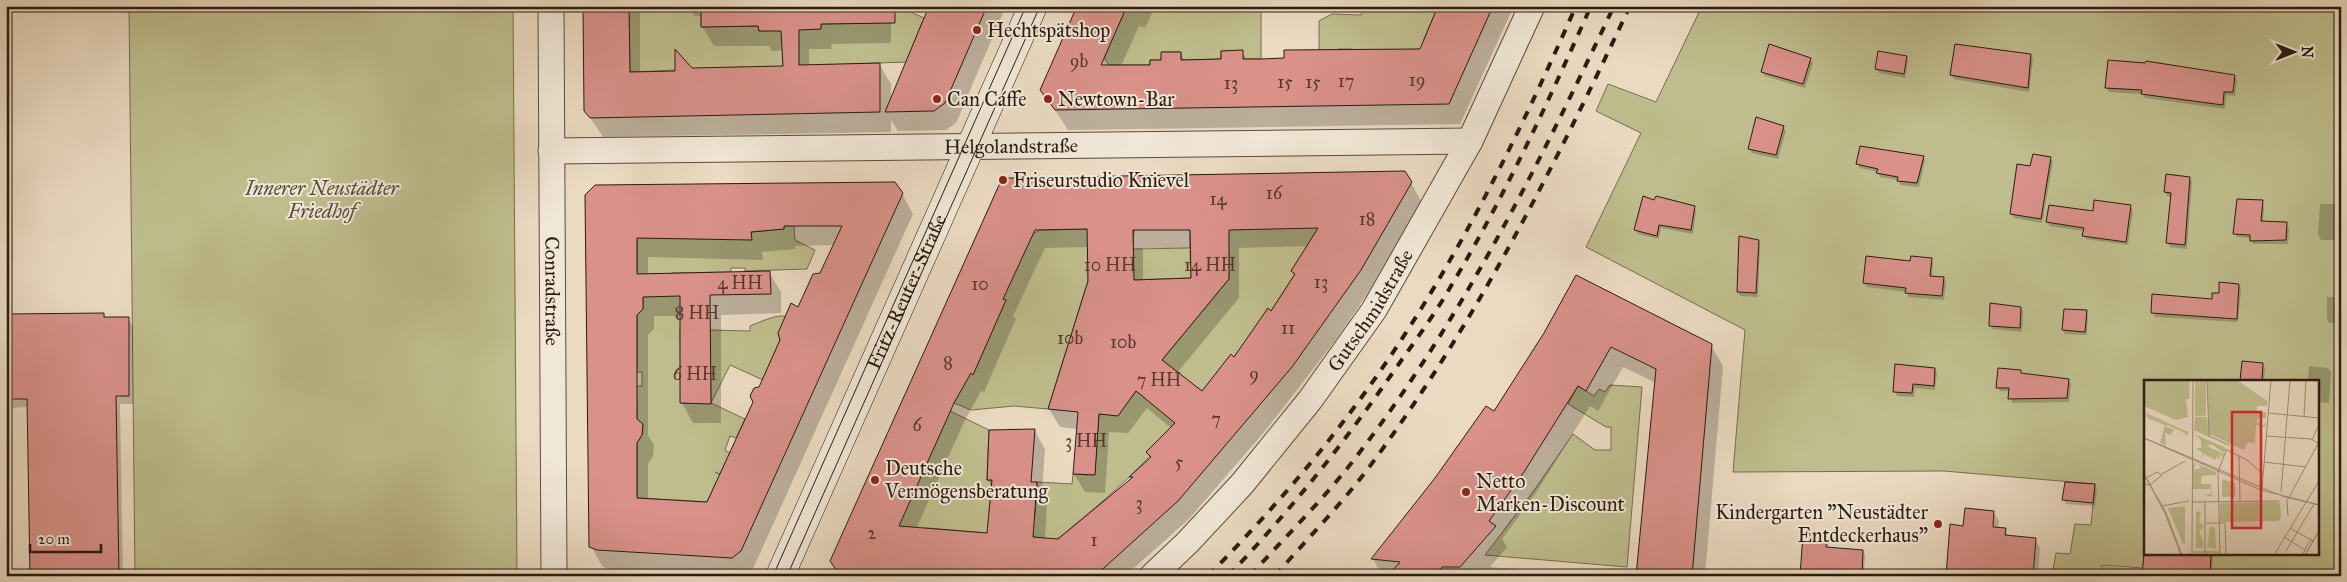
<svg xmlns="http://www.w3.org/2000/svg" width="2347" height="582" font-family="'IM FELL Great Primer',serif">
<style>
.green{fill:#bfbd8d;stroke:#746c4e}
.shadow{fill:#0003;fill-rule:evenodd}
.building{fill:#d9918a;stroke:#2a1b10;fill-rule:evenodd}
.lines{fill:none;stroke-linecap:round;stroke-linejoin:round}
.street-casing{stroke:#5a4b3c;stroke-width:27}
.secondary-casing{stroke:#2a1b10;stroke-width:29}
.street{stroke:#f1e7d7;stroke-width:25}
.secondary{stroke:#f1e7d7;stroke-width:28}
.tram{stroke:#2a1b10;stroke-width:1}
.rail{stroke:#2a1b10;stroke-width:4;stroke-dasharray:9 9;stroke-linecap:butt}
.poi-dot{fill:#8f2418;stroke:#f1e7d7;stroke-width:2}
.labels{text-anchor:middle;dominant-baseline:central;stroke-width:4;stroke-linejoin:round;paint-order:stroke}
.number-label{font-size:18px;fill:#56382e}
.poi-label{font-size:20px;fill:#2a1b10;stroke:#f1e7d7;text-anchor:start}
.street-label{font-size:20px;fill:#2a1b10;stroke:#f1e7d7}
.park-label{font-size:20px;font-style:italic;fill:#574c36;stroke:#f1e7d7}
.inset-road{fill:none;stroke:#9d8e7a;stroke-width:1}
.view{fill:#d62828;fill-opacity:0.15;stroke:#d62828;stroke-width:2.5}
.inset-edge{fill:none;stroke:#2a1b10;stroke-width:2.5}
</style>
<rect width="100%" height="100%" fill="#eadac1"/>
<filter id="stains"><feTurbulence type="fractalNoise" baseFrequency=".004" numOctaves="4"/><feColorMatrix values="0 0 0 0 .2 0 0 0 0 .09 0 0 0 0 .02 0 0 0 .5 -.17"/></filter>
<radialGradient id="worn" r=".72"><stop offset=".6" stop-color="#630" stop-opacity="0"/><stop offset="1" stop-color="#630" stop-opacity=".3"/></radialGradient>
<path class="green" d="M129,6h384l4,570h-382z
M629,6h72v21l57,-1 1,5 62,-2v-5l59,-1v-17h22v2l22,10 -18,44 -84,3v3l-39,-5v6c-51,-5 -102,2 -153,3z
M1127,6h134v53h-20v-8h-20v8l-40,1v-8h-19l-1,8h-11v5h-41l-5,-7z
M1364,6h74l-14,33 1,10 -41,1 -32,7v-8h-14v8l-19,1v-37l13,-7 29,1z
M1702,6h639v570h-131l1,-23h107v-172h-172v149l-3,38 -41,-3 -1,11h-49l4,-23 14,1 5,-30 16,1 4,-41 -151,-13 -211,1 12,-142 -159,-83 55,-114 -45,-22 12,-27 48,18z
M1327,215l-36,56 4,3 -24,37 -4,-2 -16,28 -17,20 -2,-2 -43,58 -43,39 4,4c-29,31 -62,58 -95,85l-18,-2 -1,-2 -109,-9 -38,3 61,-120 39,19 -2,50h5l-3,33 46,2 2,-33 35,2 1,-10 15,1 7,-7 4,-54 19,1 18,-24 23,18 19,-36 -16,-13 67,-81v-28h-39l1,27 -57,2 -46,-31v32l-40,128 -34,-3 -43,4 -17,-7 14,-31 5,2 33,-74 -6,-2 33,-64 7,-4 94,-2 -1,21 57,-1v-23z
M784,226h10l1,14 20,10 -8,19 -62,2v-3h-14v4l-59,1 11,23 -3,34 1,73h30l-1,-73 40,1v-5c13,-5 27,-13 41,-9l-9,8 -4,8 2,7 -17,40 -33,-15 -19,38 34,16 -9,19 -6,-2 -5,14 5,3 -10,21 -5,-2 5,3 -13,27 -70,-4v-59l5,-4 1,-11 -6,-3v-18l-3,-17h8v-14h-5v-59l6,-4v-10l-6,-4v-60l114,2v-5l33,-3z
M1610,385l32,2 -15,180 -142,-12 50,-66 38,-55 22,16h16v-23h-5l-38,-23 10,-18 16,10 5,-7 6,3z"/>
<path class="shadow" d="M6,6h5l1,45h-6z
M583,6h57v67l144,-5 -1,-18 -11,1 -3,-5h-55l-12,-20v-10h-8l-5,-10h194l8,13v24l-60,1 1,5h-23v17l70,-2 12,20v17l38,-91 -2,-4h79l-50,117 -10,7 -48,1 -7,-11v12l-288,5 -18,-27z
M1078,6h75l1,3 -9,19 -6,-2 -18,40h30l29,-13 5,8 37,-1 20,-8 5,8h14l160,-10 18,-44h75l-54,118 -392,6 -26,-40z
M2030,55l3,4 -4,33 -75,-13 -2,-4z
M1906,57l2,4 -3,17 -26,-5 -3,-4z
M1810,59l3,4 -8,25 -40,-12 -3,-4z
M2234,76l3,4 -2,16 -9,-1 -1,14 -80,-11 -2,-4 -34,-2 -2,-4z
M1783,127l3,4 -8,28 -26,-6 -3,-4z
M6,139l5,8 2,113 -7,1z
M1923,157l2,4 -6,26 -18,-2 -3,-5 -18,-3 -2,-5 -18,-4 -3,-4z
M2050,158l3,4 -11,61 -28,-5 -2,-4 19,-46z
M2190,178l2,4 -5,67 -17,-2 -2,-4 4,-46 -5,-1 -2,-4z
M1000,183h411l10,18 -50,87 -33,49 -73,94 -77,89 -63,56h-286l-8,-15zM1308,246l-15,25 2,5 -23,37 -70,80 -25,-20 62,-75v-50zM1089,247v34l-40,128 11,18 18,2 -4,45 11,18 20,1 4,-61 19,1 19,-25 24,20 -23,24 3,6 -20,19 1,3 -73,60 -14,-1 2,-37 -5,-10 3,-43 -10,-18 -47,49 5,9 -4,45 -73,-5 48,-107 17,-31 3,1 32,-73 -3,-3 32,-68zM1143,248h48l1,32 -49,1z
M902,194l11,20 -161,357 -6,5h-37l-100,-6 -7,-4 -11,-20 -5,-350zM834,245l-13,29 -23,35 -38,79 -52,115 -60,-3v-36l5,-8 1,-11 -6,-10v-100l6,-6v-13h27l1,87 11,20h28v-108l60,-2v-21l-12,-20 -121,3v-18l115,3 -1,-8 33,-3v-3z
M1655,201l39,6 2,4 -3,23 -32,-6 -2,11 -21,-5 -2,-4z
M2262,202l2,4 -1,17h23l3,5 -1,16h-35l-2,-6 -14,-1 -2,-4z
M2320,204h17l2,5 -1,31h-17l-3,-5z
M2130,206l3,4 -5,35 -42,-6 -2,-8 -34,-5 -3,-4z
M1740,237l18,4 2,4 -2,52 -18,-1 -2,-4z
M1867,257l44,5 20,-3 2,4 -1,15 12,1 2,4 -2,17 -35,-3 -3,-5 -39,-5 -3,-4z
M2239,285l2,4 -3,33 -83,-5 -2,-5 60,-12z
M2327,297h14v27l-12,-1 -2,-4z
M2021,308l2,4 -1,20 -30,-3 -2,-4z
M2086,311l2,5 -1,19 -22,-1 -2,-4z
M103,314l2,4h23l5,9v77h-13l3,172h-92l-3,-169 -22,1v-93z
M1545,334l166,11 12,21 -18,210h-68l19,-193 -33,-16 -25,44 -8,-5 -54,87 -34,46 5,8 -17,20 109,9h-217l-9,-17 122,-146z
M2263,364l2,4 -1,13h-23z
M2309,366l19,2 3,4 -2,31 -11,-1v-21h-10z
M1935,369l2,4 -2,17 -20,-2 -1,9 -17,-1 -2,-5z
M2020,371l2,3 46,6 3,4 -2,18 -57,1 -2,-12h-10l-3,-4z
M2094,485l3,4 -2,17 -29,-2 -2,-4z
M1993,512l6,9 -1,8 7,1 4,7 26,2 5,9 -2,28h-91l17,-49z
M1826,537l3,4 -1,8 35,2 2,4 -1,21h-63z
M2146,546v7h67l-1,23h-110l1,-10 41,3z"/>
<path class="building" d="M583,6h46l1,66 45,-1v-22l17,19 91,-2 -2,-35h-22l-1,-5 -57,1v-21h194v17l-74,1v5l-22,1v35l81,-2v49l-290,6 -6,-7z
M929,6h58l-42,97 -11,8 -49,1z
M1077,6h50l-26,59h49v-5h11v-8h20v8l40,-1v-8l22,-1v9h18l23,-1v-8l136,-1 18,-43h55l-44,98 -394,6 -15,-20z
M1769,44l42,14 -8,26 -42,-12z
M1955,44l76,10 -3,34 -78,-13z
M1878,51l29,5 -3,18 -29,-5z
M2108,60l37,3 1,-2 89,14 -2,17h-9l-1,13 -82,-11 1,-4 -37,-2z
M1756,117l28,9 -8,29 -28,-6z
M1860,146l64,10 -7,27 -20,-2 1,-4 -22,-4 2,-4 -22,-5z
M2033,154l18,3 -10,62 -31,-5 7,-50 13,2z
M1405,171l7,11 -51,88 -69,97 -114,134 -83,75h-181l-78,-6 -6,-9 170,-378 7,-5zM1318,228l-27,43 4,3 -24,37 -3,-3 -34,49 -3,-3 -29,37 -40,-31 67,-81v-49zM1087,229l1,52 -40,128 30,3 -5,62 22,1 4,-61 19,2 18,-25 39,32 -29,29 5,5 -22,20h4l-75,62 -25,-2 4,-55h-6l4,-53 -46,1 -2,50h5l-5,53 -88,-7 55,-123 17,-30 2,2 33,-75 -3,-1 32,-69zM1133,230h57l1,48 -57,2z
M2166,174l24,3 -5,68 -19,-2 5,-50 -7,-1z
M895,182l8,11 -162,358 -9,7 -135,-8 -8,-3 -4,-352 10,-10zM784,226h58l-22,47 -7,1 -15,33 -7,-4 -13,30 2,7 -21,47 -5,1 -4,8 3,6 -46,100 -70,-4v-55l5,-8 1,-11 -6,-5v-104l6,-6v-12l37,-1v107l31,1 -1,-109 61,-1 -1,-23 -133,3v-36l115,2 -1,-8 33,-3z
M1643,196l11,4 2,-4 39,10 -4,24 -32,-5 -2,11 -23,-6z
M2237,199l26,1 -2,21 26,1 -1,18 -36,1v-6l-17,-1z
M2094,200l37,5 -5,37 -44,-6 2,-8 -38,-6 3,-17 44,6z
M1739,236l20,4 -3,53 -19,-1z
M1866,256l44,5 1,-5 21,2 -2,18 14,1 -2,19 -37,-3 1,-5 -43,-5z
M1576,275l136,69 -20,232h-56l20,-207 -45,-22 -25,44 -8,-5 -54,86 -35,49 7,5 -36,41h-18l-7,9h-47l12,-14 -29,-3 64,-81 51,-72 8,5 50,-78z
M2219,282l20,2 -2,35 -86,-6 1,-19 60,5v-6h7z
M1990,303l31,4 -1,21 -31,-2z
M2064,309l23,1 -2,22 -23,-2z
M104,313v4h25v79h-13l3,180h-89l-3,-177h-21v-85z
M2242,361l21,2 -1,18h-22z
M1895,364l40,4 -1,18 -21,-2 -1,9 -19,-1z
M1998,368l23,2v3l48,6 -2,19 -59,1 1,-11h-13z
M2065,482l30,2 -2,19 -31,-3z
M1965,508l29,3 -1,16 13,1 -1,7 31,3 -3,38h-87l4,-52 13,2z
M1803,533l24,2 -1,12 37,3 -1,26h-62z
M2144,553h67l-1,23h-68z"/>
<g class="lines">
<defs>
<g id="street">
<path id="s1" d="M551,6l3,570"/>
<path id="s2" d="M551,151l919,-10"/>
<path id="s3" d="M1152,576l35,-33 55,-59 68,-84 64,-90 96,-169 62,-135"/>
</g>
<g id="secondary">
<path id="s4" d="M780,576l253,-570"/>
</g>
</defs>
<use href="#street" class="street-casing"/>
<use href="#secondary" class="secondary-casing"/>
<use href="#street" class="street"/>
<use href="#secondary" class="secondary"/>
<path class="tram" d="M773,576l253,-570
M787,576l253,-570"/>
<path class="rail" d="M1208,576c48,-49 94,-100 135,-154 97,-126 169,-271 233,-416
M1228,576c64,-67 116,-133 168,-208 19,-27 39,-54 55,-82 54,-90 97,-184 140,-280
M1250,576c34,-38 72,-75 103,-115 108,-139 186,-297 261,-455
M1275,576c30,-35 64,-69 92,-106 107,-143 187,-303 263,-464"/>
</g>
<g class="poi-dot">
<circle cx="977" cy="30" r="5"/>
<circle cx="937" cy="99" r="5"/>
<circle cx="1048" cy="99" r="5"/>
<circle cx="1003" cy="180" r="5"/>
<circle cx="875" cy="480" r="5"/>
<circle cx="1466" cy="492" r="5"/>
<circle cx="1938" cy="524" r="5"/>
</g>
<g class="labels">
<g class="number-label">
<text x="1079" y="61">9b</text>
<text x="1417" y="80">19</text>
<text x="1346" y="81">17</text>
<text x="1285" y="82">15</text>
<text x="1313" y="82">15</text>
<text x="1231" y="83">13</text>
<text x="1274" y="193">16</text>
<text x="1218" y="199">14</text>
<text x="1367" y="219">18</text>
<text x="1110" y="265">10 HH</text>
<text x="1210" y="265">14 HH</text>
<text x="1321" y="282">13</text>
<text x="740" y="283">4 HH</text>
<text x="980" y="284">10</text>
<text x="697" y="313">8 HH</text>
<text x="1288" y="328">11</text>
<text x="1070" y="338">10b</text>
<text x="1123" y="342">10b</text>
<text x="948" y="363">8</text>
<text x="695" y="374">6 HH</text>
<text x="1254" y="374">9</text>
<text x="1159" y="380">7 HH</text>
<text x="1216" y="419">7</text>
<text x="917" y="425">6</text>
<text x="1086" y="441">3 HH</text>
<text x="1179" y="462">5</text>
<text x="1139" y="503">3</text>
<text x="872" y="533">2</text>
<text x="1094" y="540">1</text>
</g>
<g class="poi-label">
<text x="987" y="30">Hechtspätshop</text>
<text x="947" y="99">Can Cáffe</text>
<text x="1058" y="99">Newtown-Bar</text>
<text x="1013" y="180">Friseurstudio Knievel</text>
<text x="885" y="468">Deutsche<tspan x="885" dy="23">Vermögensberatung</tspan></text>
<text x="1476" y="481">Netto<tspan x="1476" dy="23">Marken-Discount</tspan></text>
<text x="1928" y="512" text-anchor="end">Kindergarten "Neustädter<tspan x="1928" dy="23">Entdeckerhaus"</tspan></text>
</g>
<g class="street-label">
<text stroke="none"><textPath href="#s2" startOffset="460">Helgolandstraße</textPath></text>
<text stroke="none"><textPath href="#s1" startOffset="285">Conradstraße</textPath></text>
<text stroke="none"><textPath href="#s4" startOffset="311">Fritz-Reuter-Straße</textPath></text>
<text stroke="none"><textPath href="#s3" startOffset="345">Gutschmidstraße</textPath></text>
</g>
<g class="park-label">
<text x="322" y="188">Innerer Neustädter<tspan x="322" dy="23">Friedhof</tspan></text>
</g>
</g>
<g transform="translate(2144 380)">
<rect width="175" height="175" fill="#eadac1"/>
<path d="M0,0h46l-1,19h-3l2,18 -12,3 -32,-14zM51,0h11v36h-11zM63,0h30l30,21v5h-10v6h9v6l-9,1v3l7,3 2,-4 -1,6 -9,-2 -1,18 -7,-1 -4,8 -35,-16zM0,32l44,20v3l-3,1v-3l-18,-8 -1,2 8,3 -4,5 -5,-2 1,13 -6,-3 5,-18 -16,-6zM51,37h12l2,20 -15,-7zM50,54l32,14 -2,5 -13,-9 -4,2 17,8 -2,4 -1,-5 -3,8v-6l-3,5 -11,-6 -4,6 3,-7 -7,-5h5v-8zM49,83h3l-2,7 7,-2 -3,-4 18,8v3l-14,1 -1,4v4h10l1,13 -7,-2 6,-1v-5h-18zM78,99l13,4 1,14h-14zM136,122l1,16 -3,3 -58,1v-19zM41,126v37l-2,1 -15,-36zM52,131l5,1 -2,10 5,4 -5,5 5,12 -2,5h-6zM66,147h5l1,22 -9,-2z" fill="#bfbd8d"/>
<path class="inset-road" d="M63,0l2,56 20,9M124,33l51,5M160,36l2,-36M122,56l45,3 7,4M0,58l133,56M0,58l117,52 58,15M168,60l7,-16M83,70l20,10 16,14M95,76l1,45M120,82l42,5M0,94l22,39 16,42M0,94l21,39 16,42M18,94l23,-13M0,99l13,-7 5,3 -12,10 -6,-1M137,112l9,-112M138,116l37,9M117,121l10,-121M143,121l32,-59M143,121l1,15M48,122l87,-1M61,122v53M18,126l27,-5M62,143h19l1,32M146,148l23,13M140,157l21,13M142,171l28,-47M49,172h26M48,175l1,-175M76,175l-2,-84 9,-22M130,175l45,-74M158,175l9,-16M161,175l14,-24M161,175l14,-24"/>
<path class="view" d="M88,32h29v116h-29z"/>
<rect width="175" height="175" class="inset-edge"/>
</g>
<rect width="2347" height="582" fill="none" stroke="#eadac1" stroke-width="25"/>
<rect x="8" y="8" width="2332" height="567" fill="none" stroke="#2a1b10" stroke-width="2.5"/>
<rect x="12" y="12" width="2322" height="557" fill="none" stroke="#2a1b10"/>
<g transform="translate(2294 52) rotate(90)" stroke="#f1e7d7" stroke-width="4" paint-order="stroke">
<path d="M0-4L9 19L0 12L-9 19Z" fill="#2a1b10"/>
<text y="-8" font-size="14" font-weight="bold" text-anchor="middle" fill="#2a1b10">N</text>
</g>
<path d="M30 544v8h71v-8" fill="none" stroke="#2a1b10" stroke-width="2.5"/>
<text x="38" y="544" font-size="15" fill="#2a1b10" stroke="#f1e7d7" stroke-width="4" paint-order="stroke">20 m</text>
<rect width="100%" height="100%" filter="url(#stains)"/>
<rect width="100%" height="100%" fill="url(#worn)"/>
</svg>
